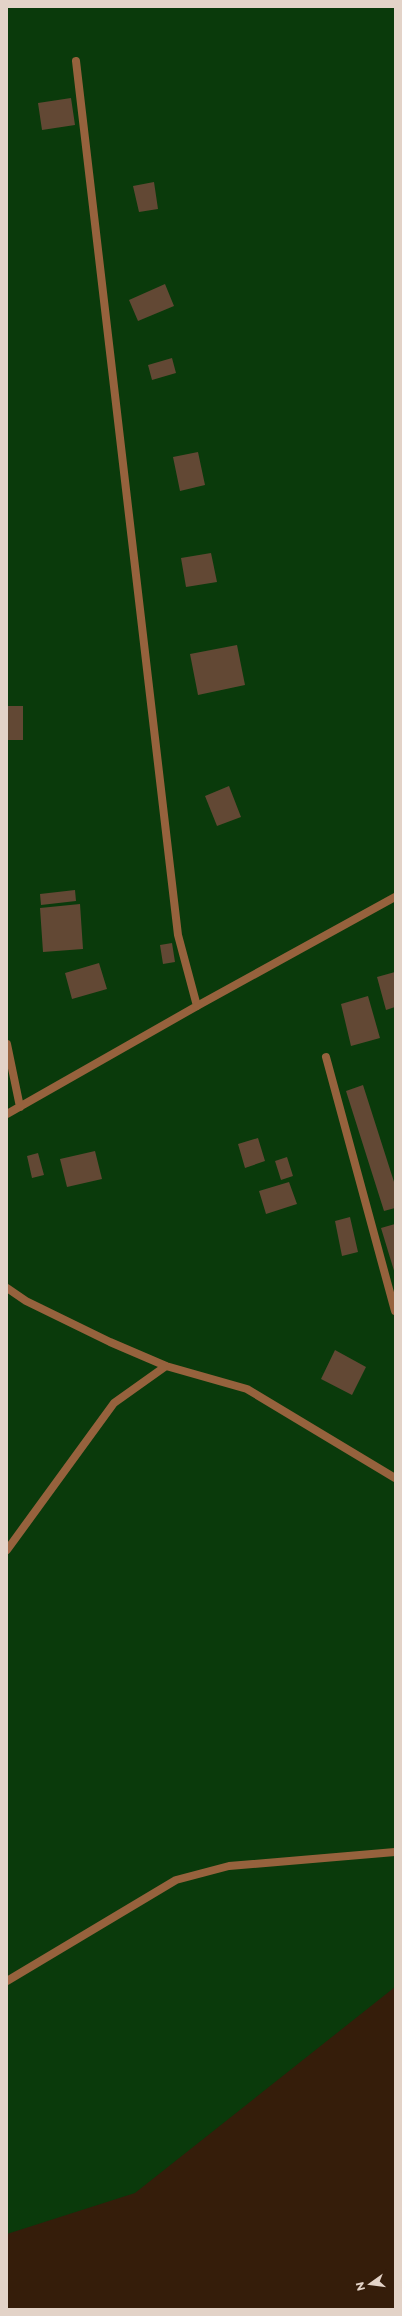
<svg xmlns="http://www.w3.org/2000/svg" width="402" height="2316" font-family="Montserrat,sans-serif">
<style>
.green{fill:#0a3a0b}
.building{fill:#624834}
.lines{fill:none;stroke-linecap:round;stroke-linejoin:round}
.service{stroke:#96623d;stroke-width:8}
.minor{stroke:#96623d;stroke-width:8}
</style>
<rect width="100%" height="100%" fill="#351d0a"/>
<path class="green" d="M7,7h388v1980l-260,206 -128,41z"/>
<path class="building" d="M71,98l4,27 -33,5 -4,-27z
M154,182l4,27 -19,3 -6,-26z
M165,284l9,22 -36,15 -9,-21z
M172,358l4,15 -24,7 -4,-15z
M198,452l7,33 -25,6 -7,-34z
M211,553l6,29 -31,5 -5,-29z
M237,645l8,40 -47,10 -8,-41z
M7,706h16v34h-16z
M229,786l12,31 -24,9 -12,-30z
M75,890l1,11 -35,4 -1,-11z
M80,904l3,45 -40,3 -3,-44z
M172,943l3,19 -12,2 -3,-19z
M99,963l8,26 -35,10 -7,-26z
M395,972v35l-9,3 -9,-33z
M368,996l12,42 -29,8 -10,-42z
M363,1085l32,100v23l-11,3 -38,-120z
M258,1138l7,23 -20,7 -7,-24z
M95,1151l7,28 -35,8 -7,-28z
M38,1153l6,22 -12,3 -5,-22z
M287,1157l6,19 -12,4 -6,-19z
M289,1182l8,22 -31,10 -7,-23z
M350,1217l8,35 -16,4 -7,-35z
M395,1224v50l-14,-46z
M335,1350l31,17 -14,28 -31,-16z"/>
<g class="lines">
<path class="service" d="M7,1044l13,63
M326,1057l69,254
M7,1114l190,-108 -19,-71 -102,-874
M7,1288l19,13 84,41 56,24 81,23 148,89
M7,1550l107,-147 52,-37
M7,1981l169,-101 53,-14 166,-14"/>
<path class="minor" d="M197,1006l198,-109"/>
</g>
<rect width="402" height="2316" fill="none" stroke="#e3d3c8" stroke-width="16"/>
<g transform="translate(370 2284) rotate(256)" stroke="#351d0a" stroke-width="3" paint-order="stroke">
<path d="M0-3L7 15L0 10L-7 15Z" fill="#e3d3c8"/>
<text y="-6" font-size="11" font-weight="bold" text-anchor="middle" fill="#e3d3c8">N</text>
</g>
</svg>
